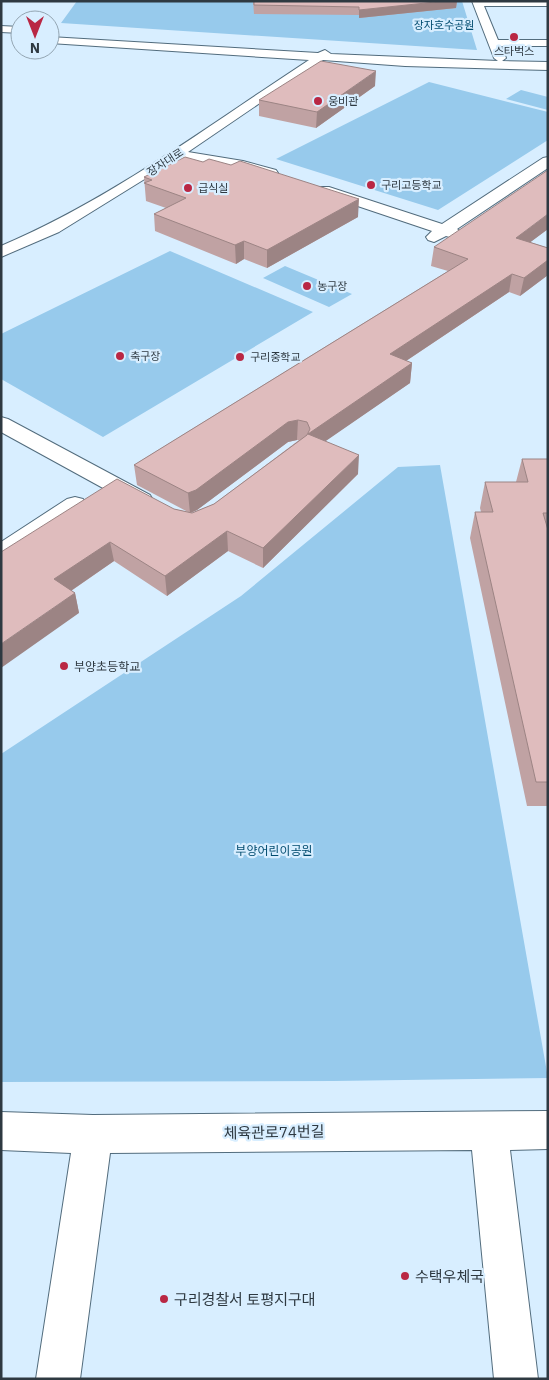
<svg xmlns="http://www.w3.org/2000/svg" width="549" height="1380" font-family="'IBM Plex Sans','Noto Sans KR',sans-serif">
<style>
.green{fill:#97caec}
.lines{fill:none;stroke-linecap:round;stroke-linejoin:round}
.minor-casing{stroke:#526c7d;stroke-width:2}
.minor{fill:#fff;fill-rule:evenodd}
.wall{fill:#c0a2a3;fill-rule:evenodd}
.shaded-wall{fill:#9c8484}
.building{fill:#dfbcbd;stroke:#9c8484}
.poi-dot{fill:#b92744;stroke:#d8eeff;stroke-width:2}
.labels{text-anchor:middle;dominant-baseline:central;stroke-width:4.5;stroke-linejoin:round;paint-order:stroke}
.far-park-label{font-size:11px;fill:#004b6f;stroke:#d8eeff}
.far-poi-label{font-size:11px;fill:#2e3941;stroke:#d8eeff;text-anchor:start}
.far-street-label{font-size:11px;fill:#2e3941;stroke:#d8eeff}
.poi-label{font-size:12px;fill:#2e3941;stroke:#d8eeff;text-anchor:start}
.park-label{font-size:12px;fill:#004b6f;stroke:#d8eeff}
.near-street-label{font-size:15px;fill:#2e3941;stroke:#d8eeff}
.near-poi-label{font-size:15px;fill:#2e3941;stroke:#d8eeff;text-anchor:start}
</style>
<rect width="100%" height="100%" fill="#d8eeff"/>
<path class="green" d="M77,1h385l15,49 -416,-27z
M429,82l119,30v28l-110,70 -162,-51z
M521,90l27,7v13l-42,-11z
M170,251l143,61 -210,125 -102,-58v-45z
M285,266l67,28 -23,13 -66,-29z
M440,465l108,613 -214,3 -333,1v-328l240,-158 157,-129z"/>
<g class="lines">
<defs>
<path id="minor" d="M472,1h76v5h-64l14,34h50v6h-47l5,12 -4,3 46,1v8l-143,-4 -82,-6 -135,92 55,9 33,9 2,3 -2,3 -5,1 -29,-8 -65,-10 -118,73 -58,25v-11c111,-47 208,-121 308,-186l-259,-17v-6l268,16 7,-3 6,4 167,7 -4,-3z
M1,26l19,1v6l-19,-1z
M548,157v11l-91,61 7,5 -2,3 -6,2 -10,-3 -12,6 -6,-2 -2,-3 6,-6 -113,-38 -3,-3 3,-3h10l113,37 101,-66z
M1,417l7,2 142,76 3,5 -3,5 -8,2 -8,-2 -133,-73z
M75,497l8,2 3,5 -3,5 -73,51 -9,2v-20l66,-43z
M548,1111v38l-38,1 28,229h-44l-22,-229 -362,3 -30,226h-44l35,-226 -70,-3v-38l92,3z"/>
</defs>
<use href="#minor" class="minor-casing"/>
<use href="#minor" class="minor"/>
</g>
<path class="wall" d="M253,1h204l-1,7 -97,10v-3l-105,-1z
M375,86l-59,42 -57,-12v-16z
M144,177l214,40 -91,51 -23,-9 -8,5 -81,-33 -1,-17 12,-6 -20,-7z
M548,229l-18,13 18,6v27l-28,21 -11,-4 -103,69 6,2 -2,20 -85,58 33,33 -95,94 -35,-17 -61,45 -53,-35 -43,30 4,2 4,20 -78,-61 173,-43 14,3 -51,-27 -3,-20 314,-194 -17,-5 3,-19zM297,440h2l-85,64 -22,9h-1l6,-3 91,-68z
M522,459h26v347h-21l-57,-268 5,-26h6l-1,-4 5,-26h31z"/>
<path class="shaded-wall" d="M445,1h12l-1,7 -97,10v-8z
M376,71l-1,15 -59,42 1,-16z
M359,199l-1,18 -91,51v-18z
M548,214v15l-36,27 4,-18z
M244,241v18l-8,5 -1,-19z
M548,260v15l-28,21 4,-18z
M512,274l-3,18 -121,81 2,-19z
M412,363l-2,20 -103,71 1,-20z
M298,420l-1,20 -9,2 -91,68 -7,3 -2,-20 100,-71z
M359,455l-1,19 -95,94v-20z
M227,531l1,20 -61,45 -2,-20z
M110,542l4,19 -55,38 -5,-20z
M75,593l4,20 -78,55v-24z"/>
<path class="building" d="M254,1h191l-86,9v-3l-105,-2z
M321,61l55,10 -59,41 -58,-12z
M185,157l18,5 6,-3 22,6 9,-4 119,38 -92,51 -23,-9 -9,4 -81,-31 32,-16 -42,-15 8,-3 -8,-3z
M548,170v44l-32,24 32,10v12l-24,18 -12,-4 -122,80 22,9 -104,71 51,21 -96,93 -36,-17 -62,45 -55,-34 -56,37 21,14 -74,51v-92l116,-73 57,30 18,4 22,-9 93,-69 3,-6 -3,-7 -9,-2 -10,2 -92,68 -8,3 -54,-28 334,-206 -34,-12z
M522,459h26v54h-5l5,17v252h-12l-61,-270h18l-8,-30h43z"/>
<g class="poi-dot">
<circle cx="514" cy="37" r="5"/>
<circle cx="318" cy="101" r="5"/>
<circle cx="371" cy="185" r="5"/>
<circle cx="188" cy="188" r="5"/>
<circle cx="307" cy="286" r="5"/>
<circle cx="120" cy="356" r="5"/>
<circle cx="240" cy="357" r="5"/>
<circle cx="64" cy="666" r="5"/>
<circle cx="405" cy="1276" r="5"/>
<circle cx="164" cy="1299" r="5"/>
</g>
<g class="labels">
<g class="far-park-label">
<text x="444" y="25">장자호수공원</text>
</g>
<g class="far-poi-label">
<text x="514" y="51" text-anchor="middle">스타벅스</text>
<text x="328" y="101">웅비관</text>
<text x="381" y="185">구리고등학교</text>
<text x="198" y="188">급식실</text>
<text x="317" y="286">농구장</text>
<text x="130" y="356">축구장</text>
<text x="250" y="357">구리중학교</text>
</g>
<g class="far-street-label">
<text transform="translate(165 162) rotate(-33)">장자대로</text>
</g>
<g class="poi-label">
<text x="74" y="666">부양초등학교</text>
</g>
<g class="park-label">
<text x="274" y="850">부양어린이공원</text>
</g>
<g class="near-street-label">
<text transform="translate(274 1132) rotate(-1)">체육관로74번길</text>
</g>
<g class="near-poi-label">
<text x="415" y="1276">수택우체국</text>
<text x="174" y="1299">구리경찰서 토평지구대</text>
</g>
</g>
<rect width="549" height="1380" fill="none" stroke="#2e3941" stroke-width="5"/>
<g transform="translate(35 35) rotate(180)"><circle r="24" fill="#d8eeff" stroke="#94a6b3"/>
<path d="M0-4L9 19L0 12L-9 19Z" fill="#b92744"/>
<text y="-8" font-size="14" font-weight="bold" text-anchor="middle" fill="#2e3941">N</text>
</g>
</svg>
